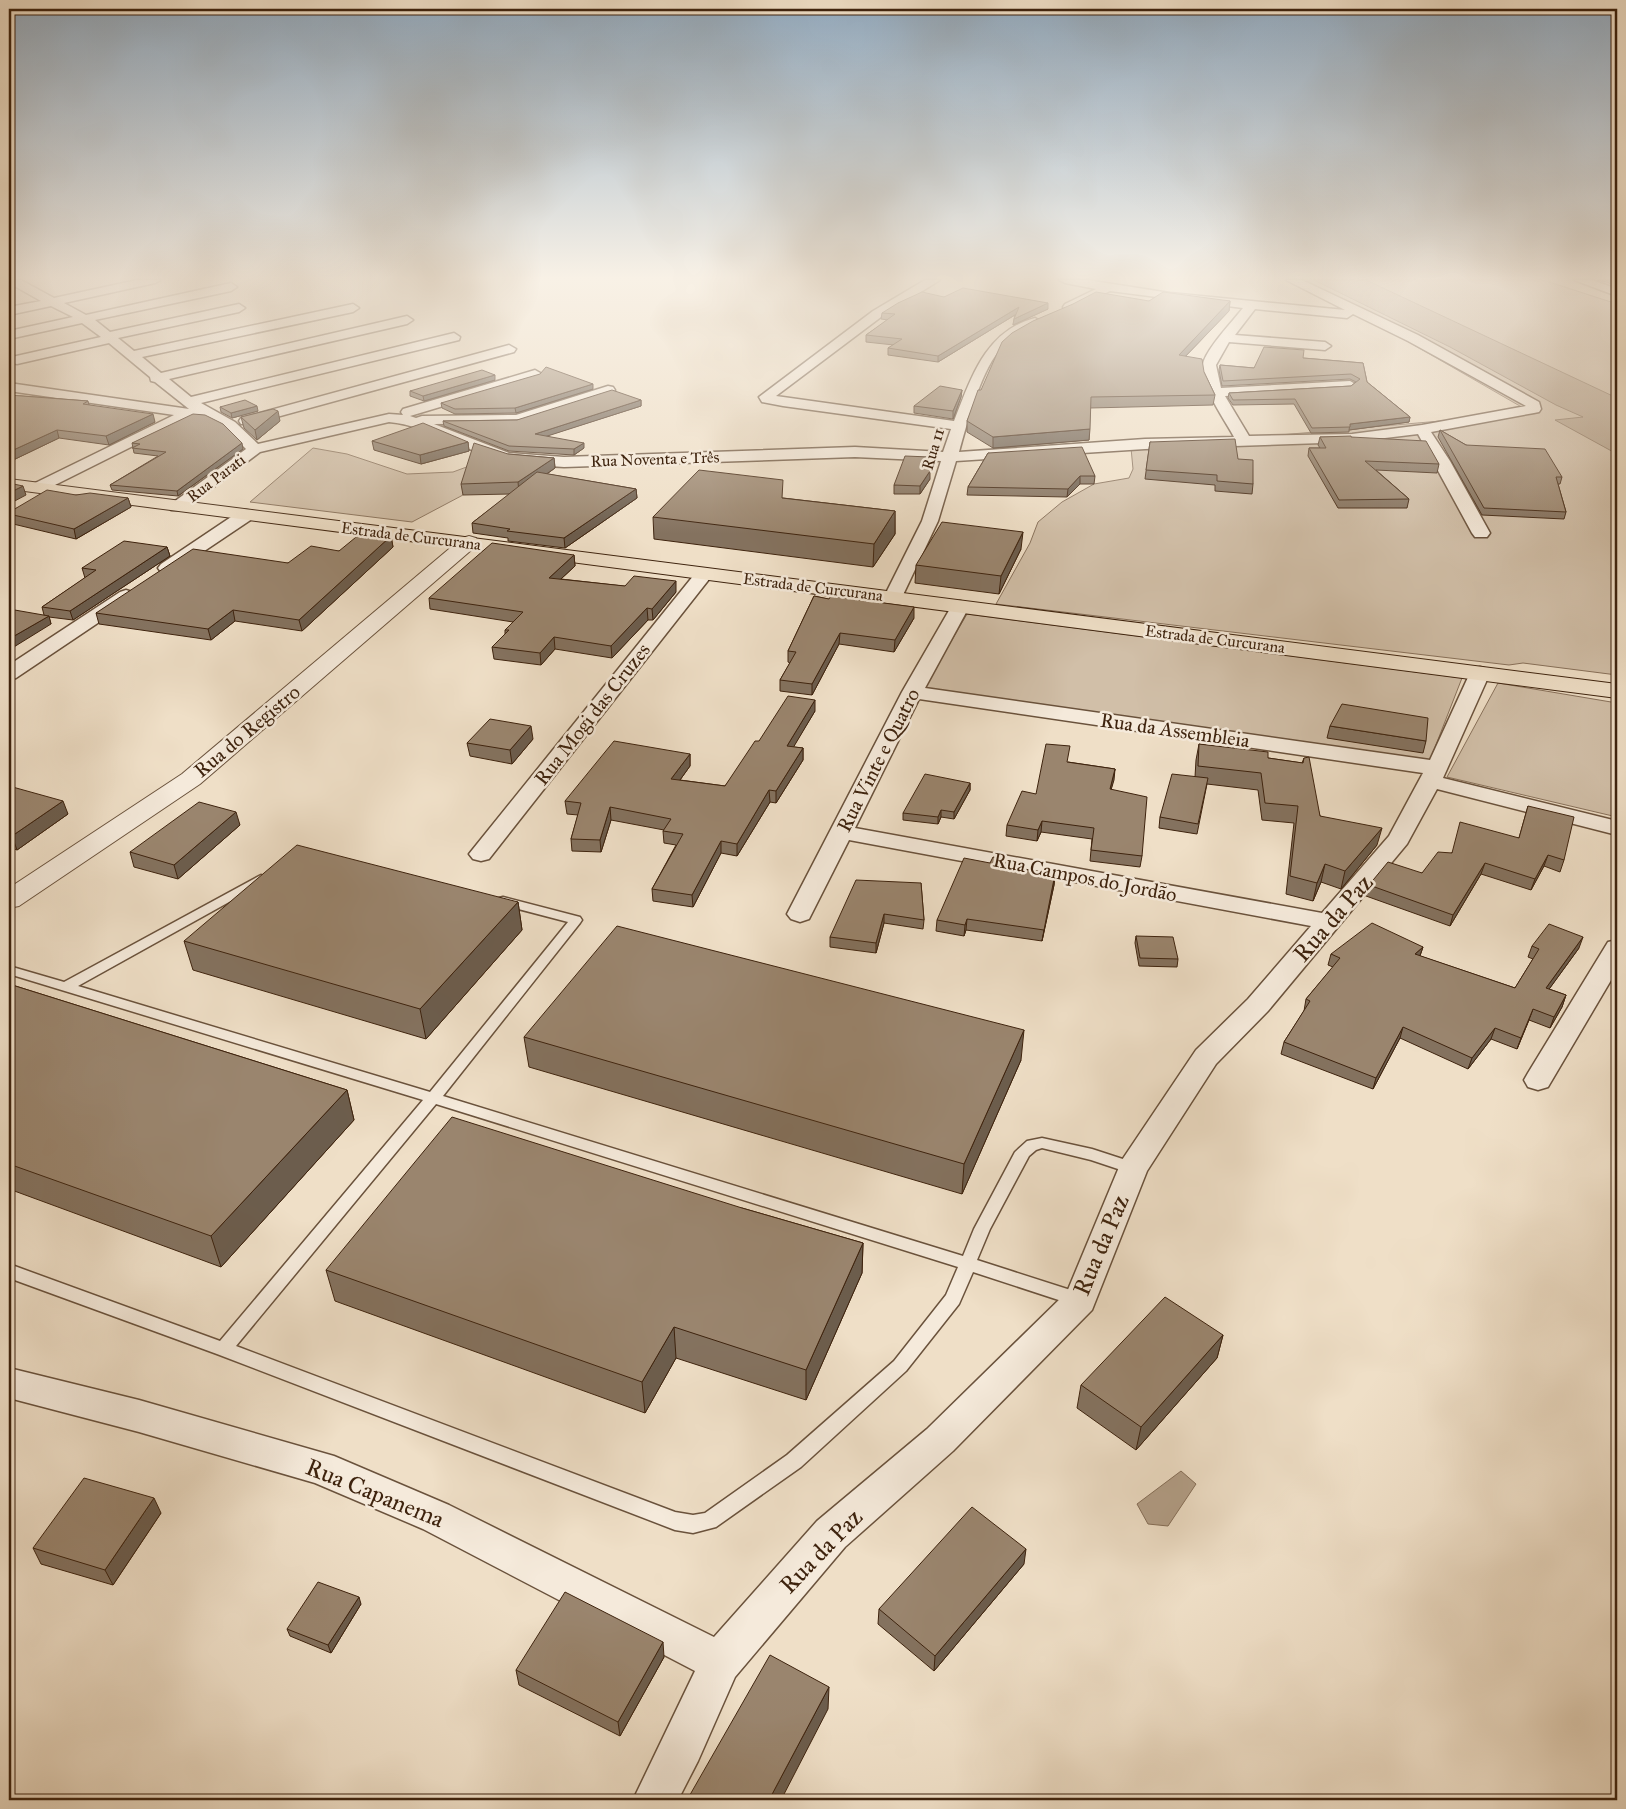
<svg xmlns="http://www.w3.org/2000/svg" width="1626" height="1809" font-family="'IM FELL Great Primer',serif">
<style>
.green{fill:#d1bfa8;stroke:#88715b}
.water{fill:#b39f88;stroke:#846d57}
.lines{fill:none;stroke-linecap:round;stroke-linejoin:round}
.service-casing{stroke:#6a523c;stroke-width:3}
.minor-casing{stroke:#6a523c;stroke-width:3}
.tertiary-casing{stroke:#6a523c;stroke-width:2}
.primary-casing{stroke:#3e230e;stroke-width:2}
.service{fill:#f5eadb;fill-rule:evenodd}
.minor{fill:#f5eadb;fill-rule:evenodd}
.tertiary{fill:#f5eadb;fill-rule:evenodd}
.primary{fill:#efdfc7;fill-rule:evenodd}
.wall{fill:#84725f;stroke:#3e230e}
.shaded-wall{fill:#6c5d4d;stroke:#3e230e}
.building{fill:#9a856e;stroke:#3e230e}
.labels{text-anchor:middle;dominant-baseline:central;stroke-width:5;stroke-linejoin:round;paint-order:stroke}
.far-street-label{font-size:16px;fill:#3e230e;stroke:#f5eadb}
.street-label{font-size:20px;fill:#3e230e;stroke:#f5eadb}
.near-street-label{font-size:24px;fill:#3e230e;stroke:#f5eadb}
</style>
<rect width="100%" height="100%" fill="#efdfc7"/>
<filter id="stains"><feTurbulence type="fractalNoise" baseFrequency=".004" numOctaves="4"/><feColorMatrix values="0 0 0 0 .2 0 0 0 0 .09 0 0 0 0 .02 0 0 0 .5 -.17"/></filter>
<radialGradient id="worn" r=".72"><stop offset=".6" stop-color="#630" stop-opacity="0"/><stop offset="1" stop-color="#630" stop-opacity=".3"/></radialGradient>
<path class="green" d="M1301,280h242l74,24v371l-94,-12 -14,2 -513,-61 34,-61 8,-21 24,-20 32,-18 35,-6 4,-9 -2,-21 401,-35z
M313,448l34,6 60,20 46,-2 38,-14 -23,20 -5,17 -51,27 -162,-20z
M967,614l495,64 -32,82 -506,-72z
M1498,683l119,20v114l-170,-40z"/>
<path class="water" d="M1314,280h52l251,118v56l-62,-34 28,-3 -27,-12 -106,-58z
M1181,1471l15,13 -28,42 -20,-2 -11,-20z"/>
<g class="lines">
<defs>
<path id="service" d="M261,875l6,4 -2,3 -187,104 352,106 138,-170 -69,-18 -2,-3 2,-3 4,-1 77,20 2,3 -2,3 -137,173 520,160 11,-27 41,-77 12,-11 15,-3 50,11 46,15 3,4 -3,4 -5,2 -42,-14 -49,-12 -6,2 -7,6 -39,73 -13,31 109,35 2,5 -2,5 -6,2 -107,-35 -14,32 -53,67 -105,96 -85,60 -23,6 -18,-3 -458,-176 -208,-76v-14l211,77 203,-241 -414,-126v-8l55,16zM436,1104l522,163 -12,28 -52,66 -107,94 -82,58 -12,2 -18,-3 -439,-166z"/>
<path id="minor" d="M9,280h12l33,18 83,-18h24l-6,3 -91,20 22,12 145,-32 6,4 -6,4 -136,29 15,12 129,-28 6,4 -6,4 -121,26 16,13 219,-47 6,4 -6,4 -211,45 19,16 246,-57 6,4 -6,4 -238,55 22,18 263,-64 6,4 -1,3 -258,63 34,19 23,22 131,-30 14,1 -2,-3 2,-3 132,-39 7,4 -2,3 -130,39 6,2 6,-2 94,-1 92,-29 5,1 2,3 -2,3 -96,30 -83,1 75,29 55,4 291,-10 88,5 8,-23 -168,-23 -21,-4 -3,-5 114,-86 52,-31h15l-59,37 -105,79 178,25c17,-42 31,-90 81,-103l6,4 -2,3c-11,5 -27,12 -36,21 -21,21 -36,77 -44,106l186,-13 89,-2c-9,-17 -36,-54 -31,-73 3,-15 30,-43 40,-56l-133,-17 -41,20 -4,-1 -2,-3 2,-3 31,-15 -31,-6 -6,-3h28l83,13 175,17 -59,-30h16l116,55 121,67 2,7 -2,3 -5,1 -103,19 19,29 40,72 -3,4h-12l-3,-4 -54,-99 -66,8 -207,7 -189,12 -18,60 -36,76 -2,4 -7,2 -7,-2 -2,-4 38,-76 19,-60 -86,-4 -291,10c-20,-1 -42,-1 -62,-6 -38,-11 -73,-35 -113,-39l-129,30 -77,58h-12l-2,-3 2,-3 75,-55 -21,-21 -18,-10 -16,-1 -148,74h-12l-2,-3 2,-3 143,-70 -165,-24v-8l180,26 -34,-27 -4,-1 -1,-4 -41,-34 -92,21 -5,-1 -2,-3 2,-3 89,-20 -19,-14 -73,16v-8l64,-14 -22,-11 -42,9v-8l32,-6 -32,-18zM1255,309l92,9 6,-4 55,27 118,65 -104,19 -70,9 -103,2 -24,-40 125,-7 7,-4 -7,-4 -129,7 -5,-23 13,-23 96,8 6,-4 -6,-4 -90,-7z
M1574,280h18l25,9v7z
M509,345l7,4 -2,3 -263,72h-10l-2,-3 2,-3z
M246,510l6,1 2,4 -2,4 -79,53 -6,1 -6,-1 -3,-4 3,-4 79,-53z
M704,569l6,1 3,4 -3,4 -221,281 -8,2 -8,-2 -4,-5 4,-5 225,-279z
M126,590l6,2 3,4 -3,4 -116,78 -7,2v-15l111,-73z
M960,601l7,2 2,4 -44,81 505,72 40,-87 3,-4 7,-2 7,2 3,4 -47,105 174,43v14l-180,-46 -30,55 -139,167 -52,53 -69,107 -55,139 -139,141 -108,96 -110,130 -37,84 -20,39h-45l62,-129 -272,-142 -108,-46 -176,-51 -130,-34v-30l130,32 195,56 115,49 265,132 103,-116 110,-92 140,-137 55,-132 74,-110 52,-51 63,-73 -462,-86 -40,79 -9,3 -9,-3 -4,-5 115,-222 49,-85 2,-4zM919,699l504,74 -34,63 -67,77 -467,-85z
M1617,940v30l-69,117 -10,3 -10,-3 -4,-7 4,-7 80,-131z"/>
<path id="tertiary" d="M469,536l7,2 2,4 -2,4 -276,238 -181,122 -10,2v-20l173,-114 280,-236z"/>
<path id="primary" d="M9,479l1608,205v14l-1608,-209z"/>
</defs>
<use href="#service" class="service-casing"/>
<use href="#minor" class="minor-casing"/>
<use href="#tertiary" class="tertiary-casing"/>
<use href="#primary" class="primary-casing"/>
<use href="#service" class="service"/>
<use href="#minor" class="minor"/>
<use href="#tertiary" class="tertiary"/>
<use href="#primary" class="primary"/>
</g>
<path class="wall" d="M1597,280h20v7l-10,-5z
M944,297l104,12 -35,16 1,-6 1,-4 -77,47 -50,-7v-7l6,-3 -28,-3v-7l22,-15 -7,-1 1,-6z
M1149,301h81l-1,10 -43,45 18,16 11,23 -2,10 -123,3 -1,32 -96,8 -26,-16v-11l14,-31z
M1303,358l60,5 4,19 43,35 -1,5 -60,8v2l-38,1 -17,-29 -61,1 -5,-7 1,-5 122,-7 5,-4 -6,-3 -128,7 -3,-16 1,-5 34,3z
M495,380l-71,21 -14,-5v-5z
M593,389l-77,24 -61,1 -13,-6 -1,-5z
M962,390l-1,7 -8,22 -39,-6v-7z
M9,395l79,6 1,4 66,17 -46,23 -50,-7 -50,24z
M641,400v6l-95,30 38,12 -10,7 -65,-4 -65,-25 -1,-5 74,-1z
M220,407l38,4 -26,7 -11,-6z
M241,417l39,4 -23,19 -13,-12z
M1440,430l26,15 96,32 -2,7h-2l8,28 -2,7 -82,-4 -44,-78z
M1320,437h31l88,27 -2,9 -61,-3 33,29 -2,9h-69l-30,-52 1,-8h11l-2,-3z
M372,441l96,1 1,9 -48,13 -47,-14z
M1150,442l88,17 15,25 -1,10 -37,-3v-6l-70,-6z
M132,443l111,6 -65,47 -66,-6 -2,-5 48,-29 -24,-3z
M988,453l107,23 -1,8h-14l-13,13 -100,-2 1,-8z
M508,454l46,4 1,10 -8,6 89,15 1,9 -72,50 -57,-7v-3l-35,-5 -1,-10 38,-29 -47,1 -2,-11z
M930,479l-10,15h-26v-9z
M76,495l52,3 3,9 -55,32 -67,-16v-13z
M783,498l112,13v23l-22,33 -219,-28 -1,-22z
M391,536l2,11 -91,84 -67,-10 -24,19 -112,-16 -3,-11 192,-50 51,-12z
M167,547l3,9 -97,64 -24,-3 2,7 -7,-9 -2,-8 43,-29 -3,-10z
M1021,549l-22,45 -84,-11 1,-18z
M574,555l1,11 -14,13 115,13 -23,28h-5l-36,38 -57,-9 -14,16 -47,-6 -2,-12 13,-13v-4l8,-8 -83,-13 -1,-11z
M814,596l100,22 -20,34 -55,-8 -27,51 -32,-4v-11l10,-17 -2,-1v-11z
M815,711l-22,36 10,1v12l-27,43 -6,-1 -33,54 -16,-3 -28,54 -40,-6 -1,-12 24,-44 -12,-2 -1,-12 1,-1 -53,-10 -10,32 -29,-1 -1,-12 7,-24 -11,-1 -2,-13 125,-47v12l-10,14 45,6 34,-45z
M1330,726l96,15 -3,12 -96,-15z
M533,739l-21,25 -42,-8 -3,-13z
M1199,744l69,14 34,5 2,-5 16,58 57,29 -36,44 -20,-7 -8,19 -27,-7 8,-71 -32,-3 -4,-30 -51,-6 -10,50 -38,-6 1,-11 35,-40 1,-17z
M1068,762l47,7 -4,21 31,66 -2,11 -50,-6 2,-22 -51,-7 -4,9 -31,-5 1,-11 29,-31z
M970,783v7l-16,29 -13,-2 -3,7 -35,-4v-7z
M9,786l59,28 -51,36 -8,-3z
M1528,806l36,54 -4,12 -16,-6 -13,24 -50,-16 -31,52 -84,-30 3,-11 53,-12 29,-20 68,-15z
M240,825l-62,54 -44,-12 -4,-15z
M990,863h35l-1,6 31,5 -1,11 -12,56 -76,-11 -2,6 -28,-5 1,-11z
M921,883l3,37 -1,9 -39,-6 -8,30 -46,-6v-10z
M518,902l4,28 -96,109 -233,-69 -9,-29z
M1136,936l42,23 -1,8 -38,-1 -4,-23z
M1532,946l47,2 -30,41 17,6 -4,12 -12,21 -21,-8 -12,29 -26,-10 -23,30 -68,-31 -27,51 -92,-35 3,-12 20,-31 2,-12 27,-32 -5,-2 3,-11 92,-7 -3,9 95,32 18,-29 -5,-2z
M9,984l338,106 7,30 -133,147 -212,-78z
M524,1037l497,23 -59,134 -433,-127z
M742,1208l121,35 -1,30 -56,127 -130,-42 -31,55 -310,-112 -9,-31z
M1223,1335l-6,23 -81,92 -59,-42 4,-23z
M161,1513l-48,72 -72,-21 -8,-16z
M1024,1564l-90,107 -56,-47 1,-15z
M361,1604l-30,49 -41,-17 -3,-7z
M664,1657l-44,79 -101,-51 -3,-15z"/>
<path class="shaded-wall" d="M1230,301l-1,10 -52,54 2,-10z
M1048,303v6l-35,16 1,-6z
M1019,307l-1,6 -80,49v-6z
M495,375v5l-71,21 -1,-5z
M593,384v5l-77,24 -1,-5z
M962,390l-1,7 -8,22v-8z
M641,400v6l-106,34v-6z
M257,406l1,5 -26,7 -1,-5z
M278,411l2,10 -23,19 -2,-10z
M153,414l2,8 -46,23 -3,-9z
M1410,417l-1,5 -60,8 1,-6z
M1090,429l-1,11 -96,8v-11z
M57,430l2,8 -50,24v-10z
M468,442l1,9 -48,13 -1,-9z
M242,443l1,6 -65,47 -1,-5z
M584,443v5l-10,7v-6z
M554,458l1,10 -36,25 -1,-11z
M930,471v8l-10,15v-8z
M1080,476v8l-13,13 1,-8z
M23,486l3,9 -17,9v-11z
M636,489l1,9 -72,50 -1,-10z
M128,498l3,9 -55,32 -2,-10z
M895,511v23l-22,33 1,-23z
M1023,532l-2,17 -22,45 2,-18z
M391,536l2,11 -91,84 -3,-11z
M167,547l3,9 -97,64 -3,-9z
M574,555l1,11 -25,23 -1,-11z
M676,581v11l-23,28 -1,-11z
M914,607v11l-20,34 1,-12z
M647,608l1,12 -36,38 -1,-12z
M233,610l2,11 -24,19 -3,-11z
M49,616l2,8 -42,26v-11z
M840,633l-1,11 -27,51v-11z
M554,637l1,12 -14,16 -1,-12z
M815,700v11l-28,47v-12z
M531,726l2,13 -21,25 -2,-14z
M803,748v12l-27,43v-12z
M690,754v12l-18,25 -1,-12z
M1115,769l-1,11 -6,20 2,-11z
M970,783v7l-16,29v-7z
M769,790l1,12 -33,54v-12z
M63,801l5,13 -51,36 -5,-14z
M610,807l1,13 -10,32 -1,-12z
M941,810v7l-3,7v-7z
M236,812l4,13 -62,54 -4,-14z
M1042,821l-1,11 -4,9 1,-11z
M1382,828l-5,17 -36,44 4,-18z
M721,841v12l-28,54 -1,-12z
M1548,855l-4,11 -13,24 4,-11z
M1485,863l-4,11 -31,52 3,-11z
M1325,864l-4,18 -8,19 4,-18z
M1055,874l-1,11 -12,56 2,-11z
M518,902l4,28 -96,109 -6,-30z
M884,914v9l-8,30v-10z
M967,919l-1,11 -2,6 1,-11z
M1583,937l-4,11 -37,51 4,-11z
M1423,947l-4,11 -4,-4z
M1566,995l-4,12 -12,21 4,-11z
M1533,1009l-4,11 -12,29 4,-11z
M1403,1027l-3,11 -27,51 3,-11z
M1495,1028l-4,11 -23,30 4,-11z
M1024,1030l-3,30 -59,134 2,-30z
M347,1090l7,30 -133,147 -10,-31z
M863,1243l-1,30 -56,127v-30z
M674,1327l2,31 -31,55 -3,-31z
M1223,1335l-6,23 -81,92 5,-23z
M154,1498l7,15 -48,72 -8,-15z
M1026,1549l-2,15 -90,107 1,-15z
M359,1597l2,7 -30,49 -3,-8z
M663,1642l1,15 -44,79 -2,-14z
M829,1687l-1,22 -47,91h-12z"/>
<path class="building" d="M963,288l85,15 -34,16 5,-12 -81,49 -50,-8 14,-9 -36,-4 29,-21 -13,-1 16,-10 24,-11 22,5z
M1096,292l53,9 14,-9 67,9 -51,54 23,4 2,13 11,23 -124,2 -1,32 -97,8 -26,-16 11,-31h3l21,-48 10,-9 21,-12 40,-17z
M1264,347l40,3 -1,8 60,5 4,19 43,35 -60,7v3l-38,1 -17,-29 -62,1 -4,-7 122,-7 9,-7 -9,-5 -128,7 -3,-16 34,3z
M546,367l47,17 -78,24 -60,1 -14,-6 99,-29z
M482,370l13,5 -72,21 -13,-5z
M940,386l22,4 -9,21 -39,-5z
M612,390l29,10 -106,34 49,9 -10,6 -65,-3 -66,-25 74,-1z
M9,395l79,6 -5,3 70,10 -47,22 -49,-6 -48,22z
M245,400l12,6 -26,7 -11,-6z
M273,409l5,2 -23,19 -14,-13z
M193,414l12,1 18,9 19,19 -65,48 -67,-6 56,-33 -34,-4 8,-4 -8,-1z
M423,423l45,19 -48,13 -48,-14z
M1440,430l26,15 79,4 17,28h-6l10,35 -82,-4z
M1351,436v1l75,4 13,23 -74,-3 44,38 -70,1 -30,-52h17l-6,-11z
M1235,439l3,20 15,1v24l-36,-3v-6l-71,-5 4,-28z
M474,443l34,11 46,4 -36,24 -57,2z
M1082,447l13,29h-15l-12,13 -100,-2 20,-34z
M905,456l25,1v14l-10,15 -26,-1z
M699,470l84,10 -1,18 113,13 -21,33 -221,-27z
M537,472l99,17 -72,49 -57,-7 3,-2 -38,-6z
M9,483l14,3 -14,7z
M47,490l29,5 14,-2 38,5 -54,31 -65,-15v-4h4z
M942,522l81,10 -22,44 -85,-11z
M361,533l30,3 -92,84 -66,-10 -25,19 -112,-16 97,-64 95,14 23,-17 28,5z
M124,541l43,6 -97,64 -28,-4 54,-37 -14,-2z
M492,543l82,12 -25,23 76,8 9,-10 42,5 -24,28 -5,-1 -36,38 -57,-9 -14,16 -48,-6 17,-17h-4l18,-18 -94,-14z
M814,596l15,3 2,-3 83,11 -19,33 -55,-7 -28,51 -32,-4 16,-28 -8,-1z
M9,609l40,7 -40,23z
M788,696l27,4 -28,46 16,2 -27,43 -7,-1 -32,54 -16,-3 -29,54 -40,-6 31,-55 -20,-3 8,-12 -61,-12 -10,33 -29,-1 10,-36 -16,-2 49,-60 76,13 -19,25 54,7 30,-45h4z
M1342,704l86,14 -2,23 -96,-15z
M490,719l41,7 -21,24 -43,-7z
M1046,744l24,2 -3,16 48,7 -5,20 37,8 -5,59 -51,-6 3,-22 -52,-7 -4,9 -31,-5 15,-34 14,3z
M1199,744l69,8v6l35,5 1,-5 5,-1 11,59 62,12 -37,43 -20,-7 -8,19 -27,-7 8,-70 -33,-3 -4,-30 -63,-7z
M925,774l45,9 -16,29 -13,-2 -3,7 -35,-4z
M1172,774l36,4 -10,46 -38,-7z
M9,786l54,15 -51,35 -3,-1z
M199,802l37,10 -62,53 -44,-13z
M1528,806l46,11 -10,43 -16,-5 -13,24 -50,-16 -32,52 -84,-30 19,-23 34,11 16,-21 14,1 8,-31 59,16z
M297,845l221,57 -98,107 -236,-68z
M993,857l32,6 -3,6 33,5 -11,56 -77,-11 -2,6 -28,-5 27,-62 26,5z
M856,880l65,3 3,37 -40,-6 -8,29 -46,-6z
M1372,923l51,24 -8,7 100,34 24,-39 -7,-3 17,-22 34,13 -37,51 20,7 -12,22 -21,-8 -12,29 -26,-10 -23,30 -69,-31 -27,51 -92,-36 26,-41 -4,-2 34,-41 -9,-4z
M617,926l407,104 -60,134 -440,-127z
M1136,936l37,1 5,22 -38,-1z
M9,984l338,106 -136,146 -202,-72z
M452,1117l290,91 121,35 -57,127 -132,-43 -32,55 -316,-112z
M1165,1297l58,38 -82,92 -60,-42z
M84,1478l70,20 -49,72 -72,-22z
M972,1507l54,42 -91,107 -56,-47z
M318,1582l41,15 -31,48 -41,-16z
M565,1592l98,50 -45,80 -102,-52z
M770,1655l59,32 -60,113h-82z"/>
<linearGradient id="sky" x2="0" y2="1"><stop stop-color="#93acc2"/><stop offset="0.52" stop-color="#f8f1e6"/><stop offset="1" stop-color="#f8f1e6" stop-opacity="0"/></linearGradient>
<rect width="1626" height="534" fill="url(#sky)"/>
<g class="labels">
<g class="far-street-label">
<text transform="translate(933 449) rotate(-73)">Rua 11</text>
<text transform="translate(655 459) rotate(-2)">Rua Noventa e Três</text>
<text transform="translate(216 478) rotate(-37)">Rua Parati</text>
<text transform="translate(411 536) rotate(7)">Estrada de Curcurana</text>
<text transform="translate(813 587) rotate(7)">Estrada de Curcurana</text>
<text transform="translate(1215 639) rotate(7)">Estrada de Curcurana</text>
</g>
<g class="street-label">
<text transform="translate(592 714) rotate(-52)">Rua Mogi das Cruzes</text>
<text transform="translate(1175 730) rotate(8)">Rua da Assembleia</text>
<text transform="translate(247 731) rotate(-40)">Rua do Registro</text>
<text transform="translate(878 760) rotate(-63)">Rua Vinte e Quatro</text>
<text transform="translate(1085 877) rotate(11)">Rua Campos do Jordão</text>
</g>
<g class="near-street-label">
<text transform="translate(1333 918) rotate(-49)">Rua da Paz</text>
<text transform="translate(1101 1245) rotate(-67)">Rua da Paz</text>
<text transform="translate(375 1493) rotate(22)">Rua Capanema</text>
<text transform="translate(821 1551) rotate(-46)">Rua da Paz</text>
</g>
</g>
<rect width="1626" height="1809" fill="none" stroke="#efdfc7" stroke-width="30"/>
<rect x="10" y="10" width="1606" height="1789" fill="none" stroke="#3e230e" stroke-width="2.5"/>
<rect x="15" y="15" width="1596" height="1779" fill="none" stroke="#3e230e"/>
<rect width="100%" height="100%" filter="url(#stains)"/>
<rect width="100%" height="100%" fill="url(#worn)"/>
</svg>
